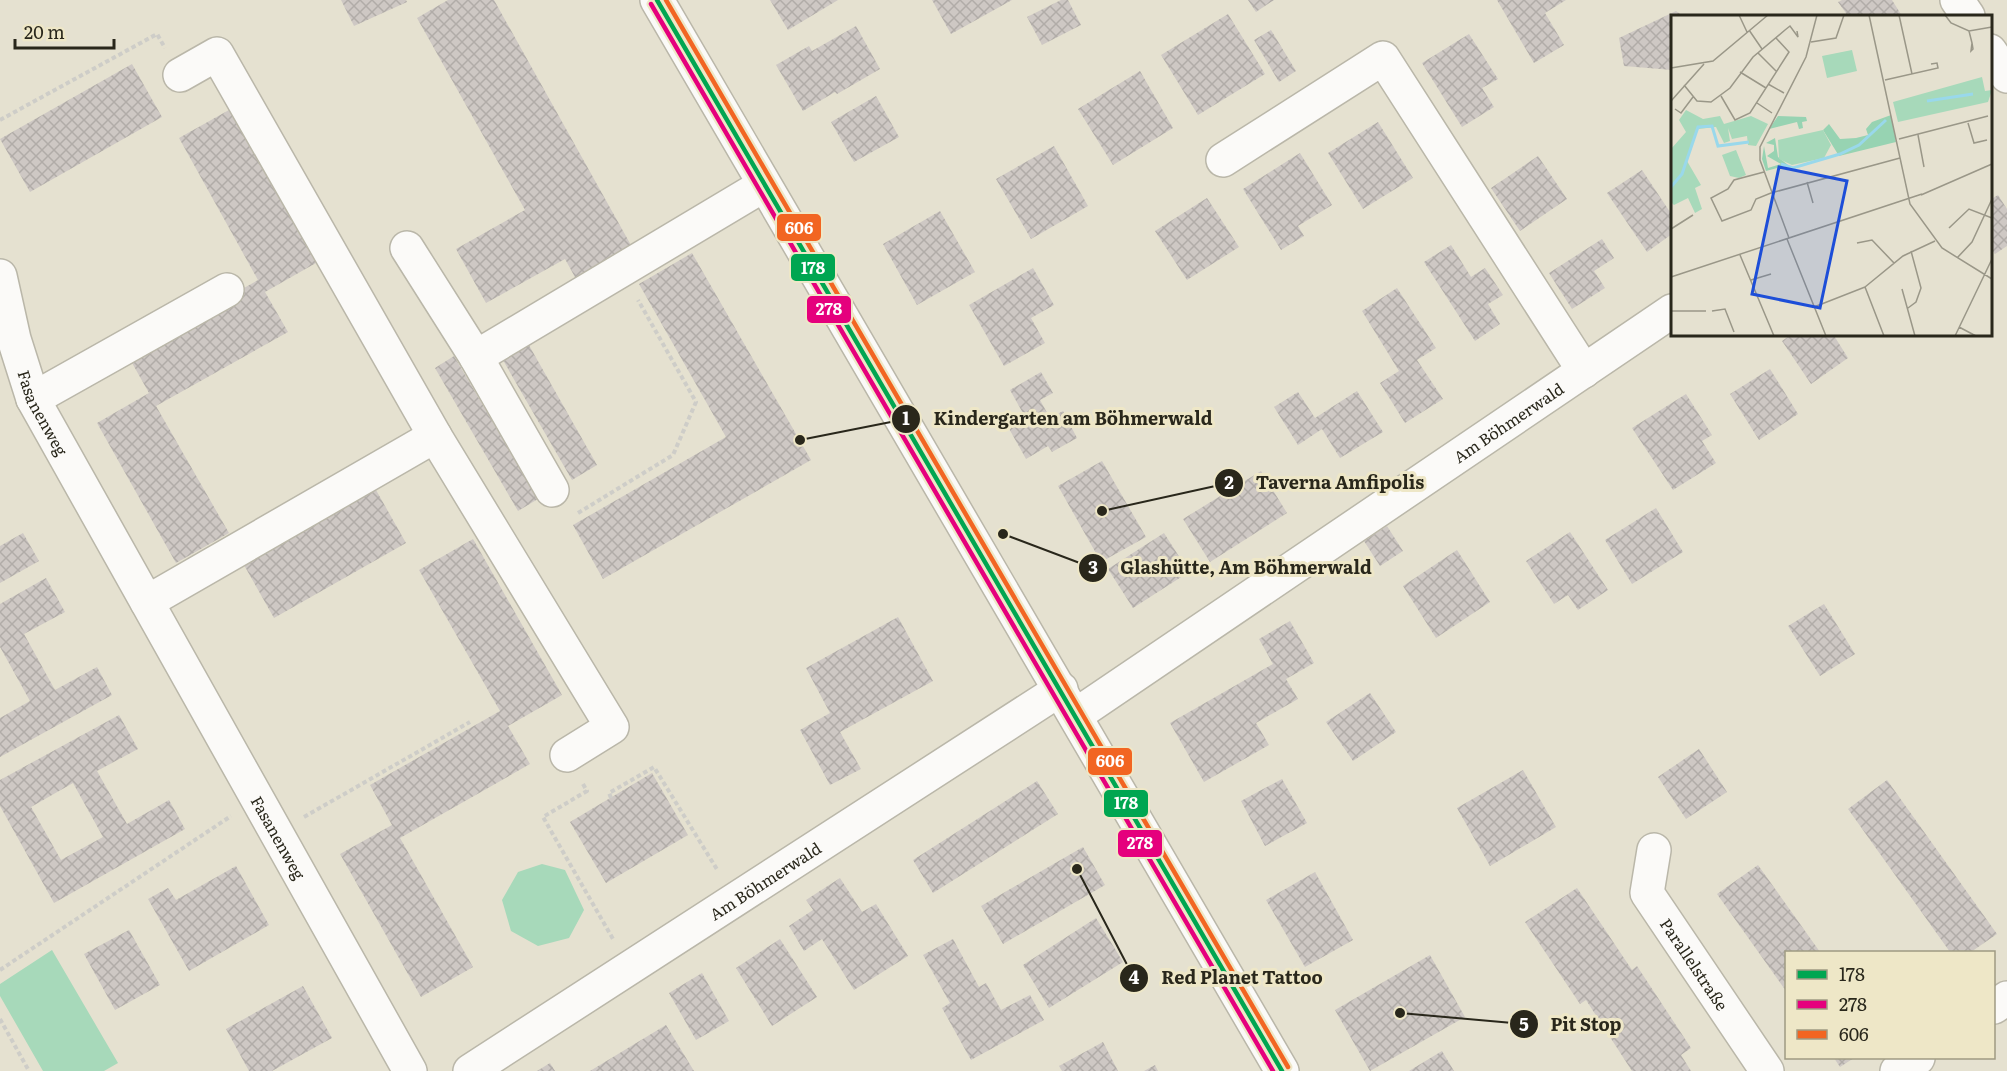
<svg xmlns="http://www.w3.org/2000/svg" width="2007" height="1071" font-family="Literata,serif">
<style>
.park{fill:#a7d9ba}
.building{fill:url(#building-cross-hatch);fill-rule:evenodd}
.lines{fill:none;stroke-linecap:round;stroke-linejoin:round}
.minor-casing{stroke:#bab7a9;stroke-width:36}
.major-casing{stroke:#bab7a9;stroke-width:36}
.path{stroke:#cecdc8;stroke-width:4;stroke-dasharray:4.5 3;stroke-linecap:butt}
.minor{stroke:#fbfaf8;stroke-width:33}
.major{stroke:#fbfaf8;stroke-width:33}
.bus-1-casing{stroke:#eee7c7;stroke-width:9}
.bus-2-casing{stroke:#eee7c7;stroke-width:9}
.bus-3-casing{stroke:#eee7c7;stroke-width:9}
.bus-1{stroke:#00a651;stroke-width:4.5}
.bus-2{stroke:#e5007d;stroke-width:4.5}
.bus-3{stroke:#f26522;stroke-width:4.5}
.labels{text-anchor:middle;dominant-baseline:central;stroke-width:6;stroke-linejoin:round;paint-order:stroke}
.street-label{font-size:16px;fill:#29271b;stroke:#eee7c7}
.inset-river{fill:none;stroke:#99d8eb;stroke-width:3}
.inset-road{fill:none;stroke:#9a9788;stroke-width:1.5}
.view{fill:#1d4ed8;fill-opacity:0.15;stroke:#1d4ed8;stroke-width:3}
.inset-edge{fill:none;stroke:#29271b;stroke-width:3}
.leader{fill:none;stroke:#29271b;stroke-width:2}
.callout-dot{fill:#29271b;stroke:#eee7c7;stroke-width:2}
.mark-label{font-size:18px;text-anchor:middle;font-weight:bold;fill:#fff}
.callout-label{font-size:18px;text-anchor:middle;font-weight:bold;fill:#29271b;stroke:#eee7c7;stroke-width:6;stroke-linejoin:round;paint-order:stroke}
.line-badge{stroke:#eee7c7;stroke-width:2}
.badge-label{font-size:16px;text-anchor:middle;font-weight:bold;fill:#fff}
</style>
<defs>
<pattern id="building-cross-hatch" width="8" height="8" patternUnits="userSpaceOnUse" patternTransform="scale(1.5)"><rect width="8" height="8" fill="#cec8c4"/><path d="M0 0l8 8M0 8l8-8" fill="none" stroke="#b1aca8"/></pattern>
</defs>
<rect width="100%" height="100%" fill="#e5e1d0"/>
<path class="park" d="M542,864l23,6 19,40 -15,28 -31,8 -27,-15 -9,-31 16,-28z
M52,950l66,113 -14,8h-61l-43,-75v-12z"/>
<path class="building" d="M341,0h65l1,2 -53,24z
M448,0h46l138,247 -56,32 -11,-20 -79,44 -30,-54 69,-39 -108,-192z
M770,0h68l-50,30z
M932,0h80l-61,34z
M1061,0h7l13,25 -39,20 -15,-28z
M1248,0h26l-18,12z
M1497,0h69l-21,13 19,32 -30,18z
M1842,0h50l10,16h-54l-10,-14z
M1676,11l7,5h-11v54l-48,-4 -5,-28z
M1228,14l37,60 -67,41 -37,-60z
M856,26l24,43 -43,25 -2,-2 -32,19 -27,-46 33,-19 3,5z
M1271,30l25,41 -17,11 -25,-42z
M1469,34l29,45 -16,9 12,19 -32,20 -40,-64z
M132,64l30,53 -132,75 -30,-53z
M1140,71l33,57 -60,37 -35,-56z
M876,96l23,41 -45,25 -23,-40z
M229,110l87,153 -51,29 23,40 -132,74 73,127 -53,30 -79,-140 52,-30 -22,-39 131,-74 -79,-142z
M1378,122l35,56 -50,31 -35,-56z
M1054,146l34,60 -57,33 -35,-60z
M1300,153l32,52 -34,21 6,10 -23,14 -38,-61z
M1538,156l29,43 -47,32 -29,-43z
M1642,170l30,45v19l-25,18 -40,-59z
M1998,195l9,14v37l-12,8 -5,-7v-47z
M1207,198l32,49 -52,33 -32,-49z
M940,211l35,61 -58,33 -34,-61z
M1602,239l12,19 -20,13 11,17 -33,21 -23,-36z
M1451,245l20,32 14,-9 18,27 -15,9 12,20 -25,17 -51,-79z
M692,253l119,207 -208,119 -30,-54 153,-88 -87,-153z
M1033,268l21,37 -23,13 14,25 -41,23 -35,-61z
M1397,288l39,60 -19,12 26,39 -38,24 -25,-40 19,-12 -37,-60z
M1792,334h41l15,24 -37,26 -29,-43z
M526,340l71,125 -25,15 -72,-125z
M454,356l84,143 -20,12 -83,-143z
M1770,369l28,45 -39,26 -29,-46z
M1041,372l12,21 -13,7 10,18 13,-7 14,27 -25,14 -4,-6 -22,13 -19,-34 17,-10 -14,-25z
M1357,391l26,41 -43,26 -18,-29 -24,16 -24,-38 24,-15 17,26z
M1686,394l26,41 -10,6 14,22 -43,27 -41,-62z
M1102,461l44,76 -45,25 -43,-76z
M1261,471l26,42 -77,49 -27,-43z
M376,490l30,53 -132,75 -30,-53z
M1656,508l27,44 -51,32 -27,-44z
M1387,526l16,25 -23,15 -16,-25z
M1570,532l38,58 -30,20 -10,-15 -14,9 -28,-43z
M23,533l16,28 -39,22v-37z
M1164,533l25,39 -56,36 -25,-39z
M473,539l89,156 -54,31 22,38 -130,74 73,129 -52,30 -81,-143 52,-29 -22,-40 130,-74 -81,-141z
M1457,550l33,52 -54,36 -33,-52z
M46,578l19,34 -41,22 31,56 42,-23 15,28 -112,62v-39l30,-17 -30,-54v-43z
M1824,604l31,50 -35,22 -32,-50z
M898,617l35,64 -93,51 21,37 -31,16 -30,-55 30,-17 -24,-45z
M1290,621l24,42 -28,16 12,20 -42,24 13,22 -65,37 -34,-59 103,-59 -14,-25z
M1370,693l26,39 -43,29 -27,-39z
M119,715l19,34 -41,22 30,53 42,-24 16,29 -131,74 -54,-97v-26zM73,783l30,54 -42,23 -30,-53z
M1699,749l28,43 -41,27 -28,-42z
M1523,770l33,57 -66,39 -33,-58z
M652,773l36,62 -82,48 -36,-61z
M1282,779l25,44 -42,23 -24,-45z
M1887,780l110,154 -26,18h-21l-102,-143z
M1037,781l21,33 -125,79 -20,-33z
M1083,847l22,38 -102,59 -22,-38z
M1758,865l62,87h-34v39l-69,-97z
M236,866l33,59 -80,46 -41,-72 20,-11 8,12z
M1315,872l38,68 -48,27 -39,-67z
M840,878l22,34 14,-8 32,52 -54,34 -32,-51 -18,12 -15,-25 24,-16 -7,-10z
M1577,888l55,82 5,-4 54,82 -10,7 10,16h-59l-46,-71 -6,4 -55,-82z
M1096,918l27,44 -74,46 -26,-43z
M129,930l31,55 -45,25 -31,-56z
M780,939l37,58 -45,29 -36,-58z
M953,939l26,48 7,-4 15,27 29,-15 14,25 -73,40 -29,-52 8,-5 -27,-48z
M1430,955l35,62 -95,54 -35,-61z
M702,973l27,48 -33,19 -27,-47z
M303,986l29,52 -60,33h-23l-23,-42z
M666,1025l28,46h-104l71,-43z
M1103,1042l15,29h-56l-3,-5z
M1442,1051l12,20h-45z
M1834,1058h20l-14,9z
M550,1063l5,8h-18z
M1155,1065l3,6h-14z"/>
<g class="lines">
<defs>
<g id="minor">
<path d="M1957,0l11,16"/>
<path d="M1990,51l17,25"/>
<path d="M180,75l37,-21 218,382 177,291 -45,28"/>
<path d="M1223,160l160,-102 201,313"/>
<path d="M407,248l69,109"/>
<path id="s1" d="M0,276l14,63 19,60 377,672"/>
<path d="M33,399l194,-109"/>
<path d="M552,490l-76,-133 288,-172"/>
<path d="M147,602l288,-166"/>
<path id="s2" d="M1076,715l596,-404"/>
<path id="s3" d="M1654,850l-7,43 120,178"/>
<path d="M1994,1007l13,-9"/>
<path id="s4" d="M470,1071l591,-382"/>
<path d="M1897,1071l21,-13"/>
</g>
<path id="major" d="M657,0l625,1071"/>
</defs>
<use href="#minor" class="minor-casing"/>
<use href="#major" class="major-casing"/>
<path class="path" d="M0,120l157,-86 8,14
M578,513l95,-58 23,-53 -58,-102
M583,784l4,7 -44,26 70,122
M611,798l-2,-5 45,-26 64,104
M304,817l166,-95
M0,970l231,-154
M0,1019l29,52"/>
<use href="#minor" class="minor"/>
<use href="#major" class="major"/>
<defs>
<path id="bus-1" d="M657,0l625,1071"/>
<path id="bus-2" d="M651,4l622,1067"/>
<path id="bus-3" d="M666,0l622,1067"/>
</defs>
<use href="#bus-1" class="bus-1-casing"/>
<use href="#bus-2" class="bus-2-casing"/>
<use href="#bus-3" class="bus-3-casing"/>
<use href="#bus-1" class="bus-1"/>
<use href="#bus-2" class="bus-2"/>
<use href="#bus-3" class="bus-3"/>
</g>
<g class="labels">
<g class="street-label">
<text stroke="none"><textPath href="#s1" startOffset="144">Fasanenweg</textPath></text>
<text stroke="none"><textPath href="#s2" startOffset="522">Am Böhmerwald</textPath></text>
<text stroke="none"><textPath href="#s1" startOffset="630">Fasanenweg</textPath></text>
<text stroke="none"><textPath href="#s4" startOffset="351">Am Böhmerwald</textPath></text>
<text stroke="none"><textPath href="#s3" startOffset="129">Parallelstraße</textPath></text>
</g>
</g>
<g transform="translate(1671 15)">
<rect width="321" height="321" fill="#e5e1d0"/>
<path d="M220,100l5,27 -57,14 -16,-26 6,-6 11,15 16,-1 12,-3 -2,-6 6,-7zM107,101l28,1 1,4 -5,1 1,6 -4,1 -2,-7 -28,7zM104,123l3,19 10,8 -22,6 -4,-12 2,-13 4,22 13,-4 -14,-8 7,-5v-6l-8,-2z" fill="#97d3b2"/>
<path d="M181,35l5,21 -30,7 -5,-22zM311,62l3,14 7,-1 -4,12 -90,20 -5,-20zM15,95l17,9 17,-3 4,8 27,-8 17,8 -12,22 -8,-1 -1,-9 -15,3 -4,-11 2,13 -6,2 -8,-16 -18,2 -11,32 14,24 -6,3 7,21 -7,4 -7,-15 -14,7 -3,-3v-53l15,-17 -7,-12zM152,115l8,15 -7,13 -32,7 -13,-6 -1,-19zM65,135l10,25 -7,3 -9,-2 -8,-21z" fill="#a7d9ba"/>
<path class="inset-river" d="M256,86l46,-7M110,149l12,4 47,-14 19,-9 27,-25M0,172l11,-13 16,-47 14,-1 6,20 31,-4"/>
<path class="inset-road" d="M68,0l8,17M198,0l41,189 32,44 50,31M228,0l13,59M274,0l6,8 18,8 23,-4M78,15l13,19M298,16l3,12 1,6 -2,2 1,-8M140,27l25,-4 8,-23M87,38l18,18M0,53l42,-7 55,-46M69,57l26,16M214,65l53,-12 -1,-5 -6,1M97,69l16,9M13,70l13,16 14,1 19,-14 23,-31 32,-27 5,-4 8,11 -1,-6M50,81l14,24 15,-7 39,-61 -13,-14M0,86l33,-37M86,88l15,10M4,94l6,4 12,-16M297,108l6,20 13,-3M247,120l6,32M228,124l89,-23M93,157l-30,8 -6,9 -17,9 11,23 29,-11 5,-11 15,-6 129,-35M136,167l6,21M250,180l71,-31M278,213l20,-19 23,9M0,214l22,-14M118,223l-29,-78v-13l46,-90 11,-42M116,224l39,97M186,228l15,-3 22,23M69,240l34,81M286,243l15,-16 20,-43M0,262l251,-83M80,265l20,-6M194,272l38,-31 32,-15M231,274l13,47M143,292l51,-20 19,49M237,293l8,-6 5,-14 -10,-37M0,296h35M41,296l13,-2 9,23M288,312l17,9M284,321l37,-77"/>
<path class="view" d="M108,152l68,14 -27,127 -68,-14z"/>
<rect width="321" height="321" class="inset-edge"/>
</g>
<path class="leader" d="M800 440L906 419M1102 511L1229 483M1003 534L1093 568M1077 869L1134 978M1400 1013L1524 1024"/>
<g class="callout-dot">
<circle cx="800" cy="440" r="6"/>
<circle cx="1102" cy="511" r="6"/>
<circle cx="1003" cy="534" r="6"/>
<circle cx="1077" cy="869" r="6"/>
<circle cx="1400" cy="1013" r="6"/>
<circle cx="906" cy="419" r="15"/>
<circle cx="1229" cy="483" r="15"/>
<circle cx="1093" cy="568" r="15"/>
<circle cx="1134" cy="978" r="15"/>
<circle cx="1524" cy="1024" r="15"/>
</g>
<g class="mark-label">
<text x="906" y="425">1</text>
<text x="1229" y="489">2</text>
<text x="1093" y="574">3</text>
<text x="1134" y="984">4</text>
<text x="1524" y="1031">5</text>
</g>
<g class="callout-label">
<text x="1073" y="425">Kindergarten am Böhmerwald</text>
<text x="1340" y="489">Taverna Amfipolis</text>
<text x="1246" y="574">Glashütte, Am Böhmerwald</text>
<text x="1242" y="984">Red Planet Tattoo</text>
<text x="1586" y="1031">Pit Stop</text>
</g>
<g class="line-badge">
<rect x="776" y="213" width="46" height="29" rx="6" fill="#f26522"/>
<rect x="790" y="253" width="46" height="29" rx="6" fill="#00a651"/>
<rect x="806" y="295" width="46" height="29" rx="6" fill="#e5007d"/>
<rect x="1087" y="747" width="46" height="29" rx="6" fill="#f26522"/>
<rect x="1103" y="789" width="46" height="29" rx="6" fill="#00a651"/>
<rect x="1117" y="829" width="46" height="29" rx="6" fill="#e5007d"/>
</g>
<g class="badge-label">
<text x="799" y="234">606</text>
<text x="813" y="274">178</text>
<text x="829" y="315">278</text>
<text x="1110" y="767">606</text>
<text x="1126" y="809">178</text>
<text x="1140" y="849">278</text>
</g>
<rect x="1785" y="951" width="210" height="108" fill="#eee7c7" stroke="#9f9a82" stroke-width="1.5"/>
<rect x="1797" y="970" width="30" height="9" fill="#00a651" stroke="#9f9a82" stroke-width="1.5"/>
<text x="1839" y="981" font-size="18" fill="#29271b">178</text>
<rect x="1797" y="1000" width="30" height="9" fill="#e5007d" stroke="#9f9a82" stroke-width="1.5"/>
<text x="1839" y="1011" font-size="18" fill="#29271b">278</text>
<rect x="1797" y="1030" width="30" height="9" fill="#f26522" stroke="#9f9a82" stroke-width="1.5"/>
<text x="1839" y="1041" font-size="18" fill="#29271b">606</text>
<path d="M15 39v9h99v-9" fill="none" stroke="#29271b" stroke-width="3"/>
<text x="24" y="39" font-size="18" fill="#29271b" stroke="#eee7c7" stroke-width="4.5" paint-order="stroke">20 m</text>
</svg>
